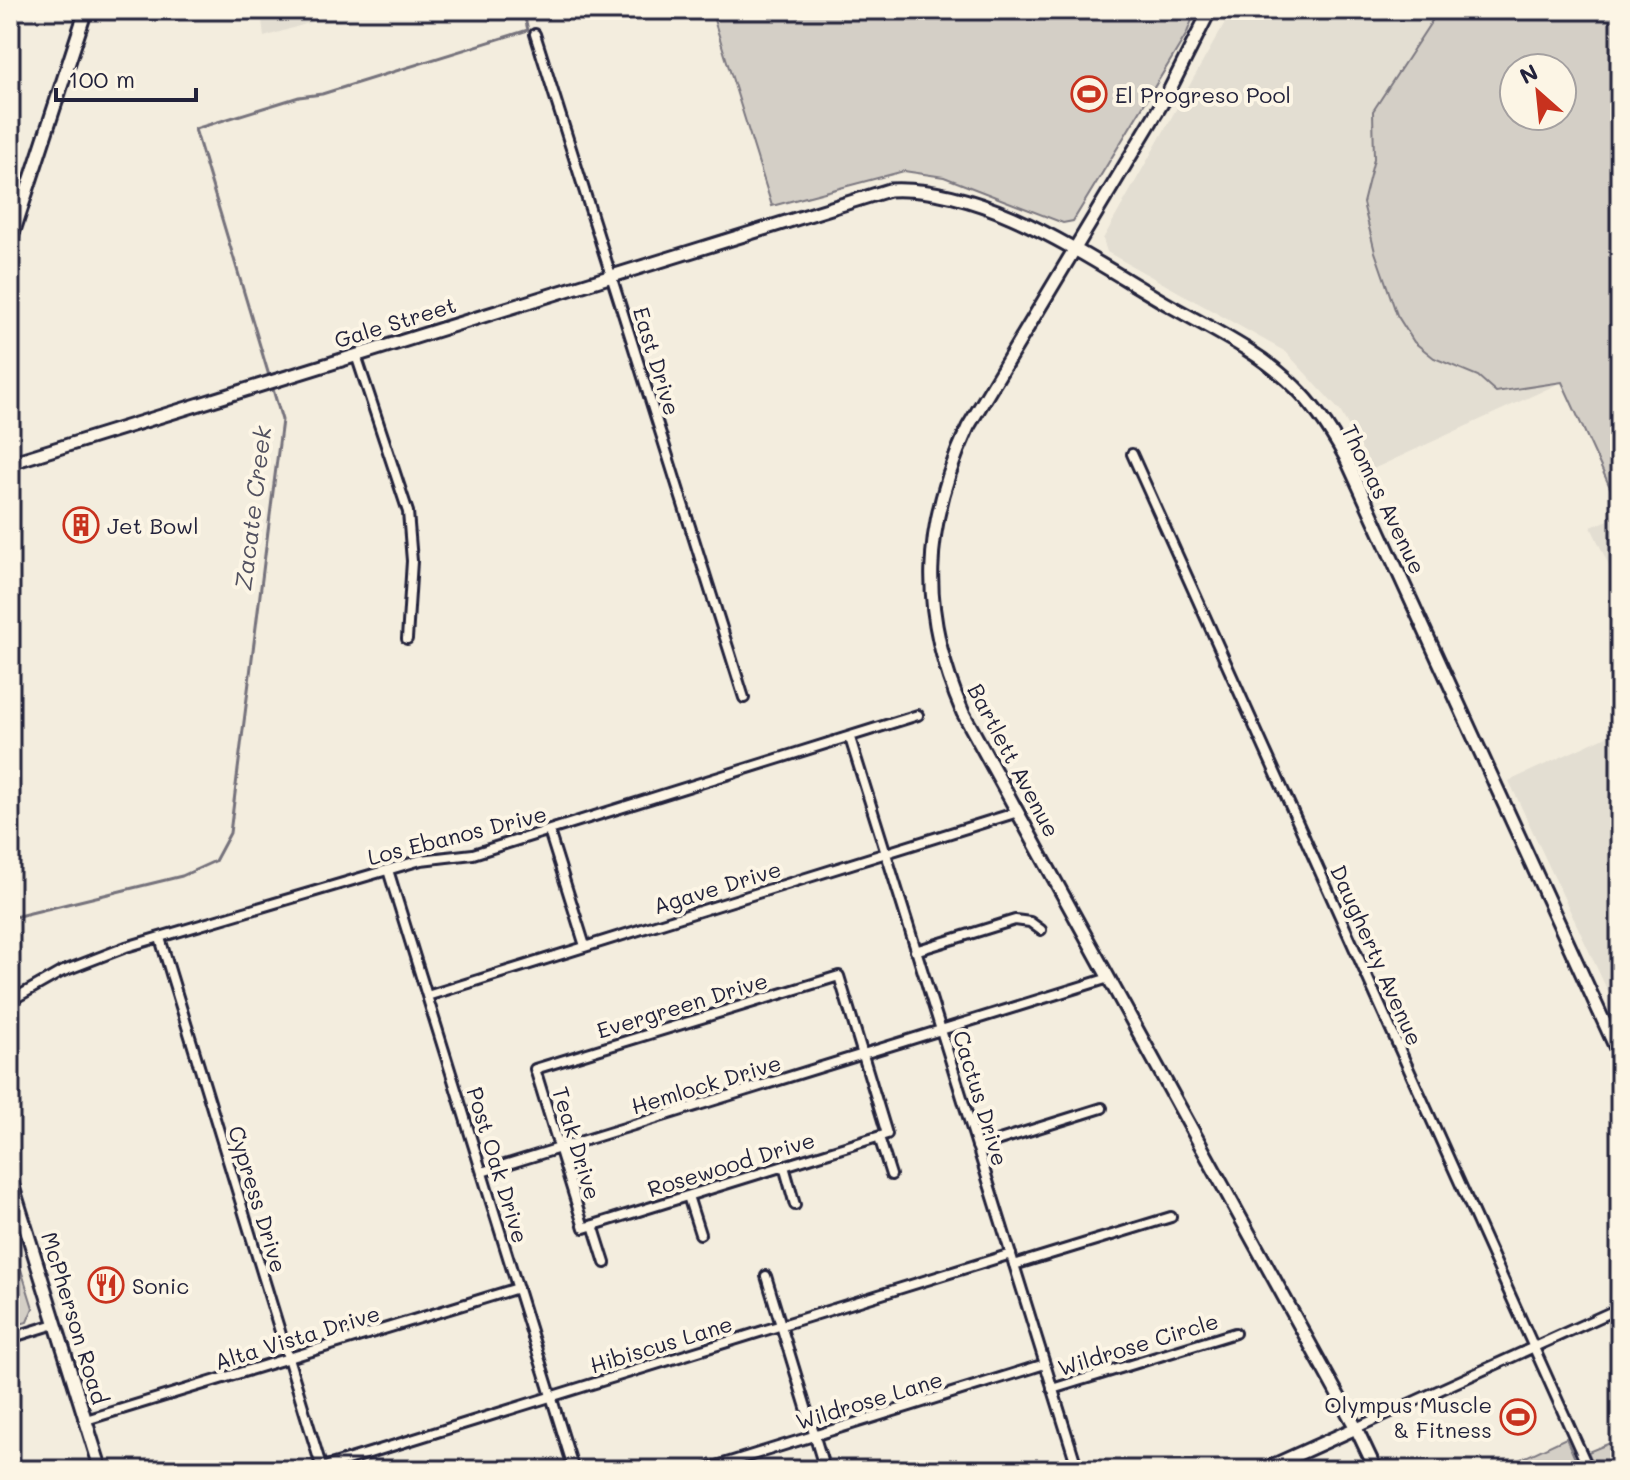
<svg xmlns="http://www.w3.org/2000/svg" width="1630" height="1480" font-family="Mali,sans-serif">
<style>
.built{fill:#e3ded2;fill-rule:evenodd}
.green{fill:#d4cfc6;stroke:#7b7880;stroke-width:2;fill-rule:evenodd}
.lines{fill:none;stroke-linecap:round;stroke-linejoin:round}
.stream{stroke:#75727b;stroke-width:3}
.street-casing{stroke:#22223b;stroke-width:14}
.secondary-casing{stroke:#22223b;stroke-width:17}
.street{stroke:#fcf5e5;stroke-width:8}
.secondary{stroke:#fcf5e5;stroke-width:11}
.labels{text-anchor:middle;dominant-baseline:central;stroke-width:8;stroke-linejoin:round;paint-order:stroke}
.poi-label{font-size:22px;fill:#22223b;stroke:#fcf5e5;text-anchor:start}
.street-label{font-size:22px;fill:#22223b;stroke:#fcf5e5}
.water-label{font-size:24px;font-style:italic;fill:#525160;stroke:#fcf5e5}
</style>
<rect width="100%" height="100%" fill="#f3edde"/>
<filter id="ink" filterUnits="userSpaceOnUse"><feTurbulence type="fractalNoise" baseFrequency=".0125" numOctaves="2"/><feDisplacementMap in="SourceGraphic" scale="16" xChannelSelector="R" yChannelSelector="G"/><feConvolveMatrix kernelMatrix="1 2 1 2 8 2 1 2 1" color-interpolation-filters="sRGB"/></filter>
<g filter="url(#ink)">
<path class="built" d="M261,10h89l-86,27z
M1232,10h388v499l-58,-127 -189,87 -33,-58 -54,-59 -179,-100 -4,-13zM1514,68h48v48h-48z
M1614,518l6,14v57l-29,-62z
M1620,730v287l-111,-236z"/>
<path class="green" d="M711,10h485l-10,25 -113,186 -10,2 -119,-46 -40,-6 -132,35z
M1439,10h181v499l-58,-127 -66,10 -18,-16 -44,-18 -20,-16 -17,-27 -22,-63 -12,-49 11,-44 -1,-48zM1562,68v48h-48v-48z
M10,1234l23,74 -6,14 -17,5z
M1566,1438l14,32h-82z
M1620,1439v31h-24l-8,-18z"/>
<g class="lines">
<path class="stream" d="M270,379l-75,-250 104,-32 23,-3 206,-64 -5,-20
M10,918l172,-42 33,-15 15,-28 52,-413 -10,-34"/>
<defs>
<path id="street" d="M535,34l209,664
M356,355l52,157 4,49 -5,78
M1132,454l457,1016
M850,738l228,732
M549,831l36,115
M388,870l186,600
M160,938l162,531
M915,951l100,-31 15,2 11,8
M839,976l48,158 -303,94 -49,-159z
M427,996l591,-184
M10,1001l51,-29 65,-25 295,-87 52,-6 445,-139
M879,1137l12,38
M977,1147l125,-39
M784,1166l11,39
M482,1172l627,-194
M688,1196l12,38
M593,1225l12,38
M1014,1265l157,-48
M766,1276l59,194
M10,1338l45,-14
M1052,1389l183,-56
M86,1420l432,-132
M1356,1428l264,-120
M321,1468l690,-214
M704,1470l341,-106"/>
<path id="secondary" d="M1210,10l-43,85 -199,332c-46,100 -49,185 -5,286l393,715 20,42
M10,243l76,-233
M10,463l879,-273c97,-5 197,67 278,114 44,25 92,47 128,83 21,20 36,44 50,69l275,601
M10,1177l91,293
M1263,1470l93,-42"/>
</defs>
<use href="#street" class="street-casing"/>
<use href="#secondary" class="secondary-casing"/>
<use href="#street" class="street"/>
<use href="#secondary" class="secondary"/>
</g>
</g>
<defs>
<symbol id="stadium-ring" viewBox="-11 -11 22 22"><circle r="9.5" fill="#fcf5e5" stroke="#c8321e" stroke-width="1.5"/><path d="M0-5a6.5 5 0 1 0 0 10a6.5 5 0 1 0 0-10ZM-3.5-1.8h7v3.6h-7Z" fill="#c8321e"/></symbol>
<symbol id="building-ring" viewBox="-11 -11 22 22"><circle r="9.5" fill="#fcf5e5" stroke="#c8321e" stroke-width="1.5"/><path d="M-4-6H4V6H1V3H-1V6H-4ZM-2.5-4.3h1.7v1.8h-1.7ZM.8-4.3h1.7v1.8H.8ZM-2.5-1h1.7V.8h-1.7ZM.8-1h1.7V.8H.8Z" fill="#c8321e"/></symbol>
<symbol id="restaurant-ring" viewBox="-11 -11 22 22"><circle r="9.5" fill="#fcf5e5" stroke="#c8321e" stroke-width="1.5"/><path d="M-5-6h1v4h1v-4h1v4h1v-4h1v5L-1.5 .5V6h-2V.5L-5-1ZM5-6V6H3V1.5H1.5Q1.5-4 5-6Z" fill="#c8321e"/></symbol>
</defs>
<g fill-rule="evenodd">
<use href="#stadium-ring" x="1069" y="74" width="40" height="40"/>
<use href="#building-ring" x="61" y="505" width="40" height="40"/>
<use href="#restaurant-ring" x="86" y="1265" width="40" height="40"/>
<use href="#stadium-ring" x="1498" y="1397" width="40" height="40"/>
</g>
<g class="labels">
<g class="poi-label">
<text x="1115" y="94">El Progreso Pool</text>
<text x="107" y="525">Jet Bowl</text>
<text x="132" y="1285">Sonic</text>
<text x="1492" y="1404" text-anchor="end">Olympus Muscle<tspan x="1492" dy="25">&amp; Fitness</tspan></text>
</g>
<g class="street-label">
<text transform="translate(395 322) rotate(-17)">Gale Street</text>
<text transform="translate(657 361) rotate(73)">East Drive</text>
<text transform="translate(1384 499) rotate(64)">Thomas Avenue</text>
<text transform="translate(1014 760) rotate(62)">Bartlett Avenue</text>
<text transform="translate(457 835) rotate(-14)">Los Ebanos Drive</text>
<text transform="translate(717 887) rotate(-17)">Agave Drive</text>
<text transform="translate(1377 955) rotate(66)">Daugherty Avenue</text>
<text transform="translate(682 1005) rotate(-17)">Evergreen Drive</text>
<text transform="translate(706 1084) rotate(-17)">Hemlock Drive</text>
<text transform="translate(981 1098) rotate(73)">Cactus Drive</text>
<text transform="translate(577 1143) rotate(73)">Teak Drive</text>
<text transform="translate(731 1164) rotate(-17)">Rosewood Drive</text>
<text transform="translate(498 1165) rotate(73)">Post Oak Drive</text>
<text transform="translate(258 1199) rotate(73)">Cypress Drive</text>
<text transform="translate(75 1318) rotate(73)">McPherson Road</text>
<text transform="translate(297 1337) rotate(-17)">Alta Vista Drive</text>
<text transform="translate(661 1344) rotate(-17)">Hibiscus Lane</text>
<text transform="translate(1138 1344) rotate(-17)">Wildrose Circle</text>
<text transform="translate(869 1400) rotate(-17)">Wildrose Lane</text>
</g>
<g class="water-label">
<text transform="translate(252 508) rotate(-83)">Zacate Creek</text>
</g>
</g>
<rect width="1630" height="1480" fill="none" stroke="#fcf5e5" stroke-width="40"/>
<rect x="20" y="20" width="1590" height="1440" fill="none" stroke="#22223b" stroke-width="3" filter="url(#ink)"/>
<g transform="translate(1538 92) rotate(333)"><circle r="38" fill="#fcf5e5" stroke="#a5a1a1" stroke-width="2"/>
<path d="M0-6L14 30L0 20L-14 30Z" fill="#c8321e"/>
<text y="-12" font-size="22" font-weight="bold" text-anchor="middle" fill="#22223b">N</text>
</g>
<path d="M56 88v12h140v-12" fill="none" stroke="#22223b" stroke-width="4"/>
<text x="68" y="88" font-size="24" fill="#22223b" stroke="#fcf5e5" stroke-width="6" paint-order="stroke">100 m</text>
</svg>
